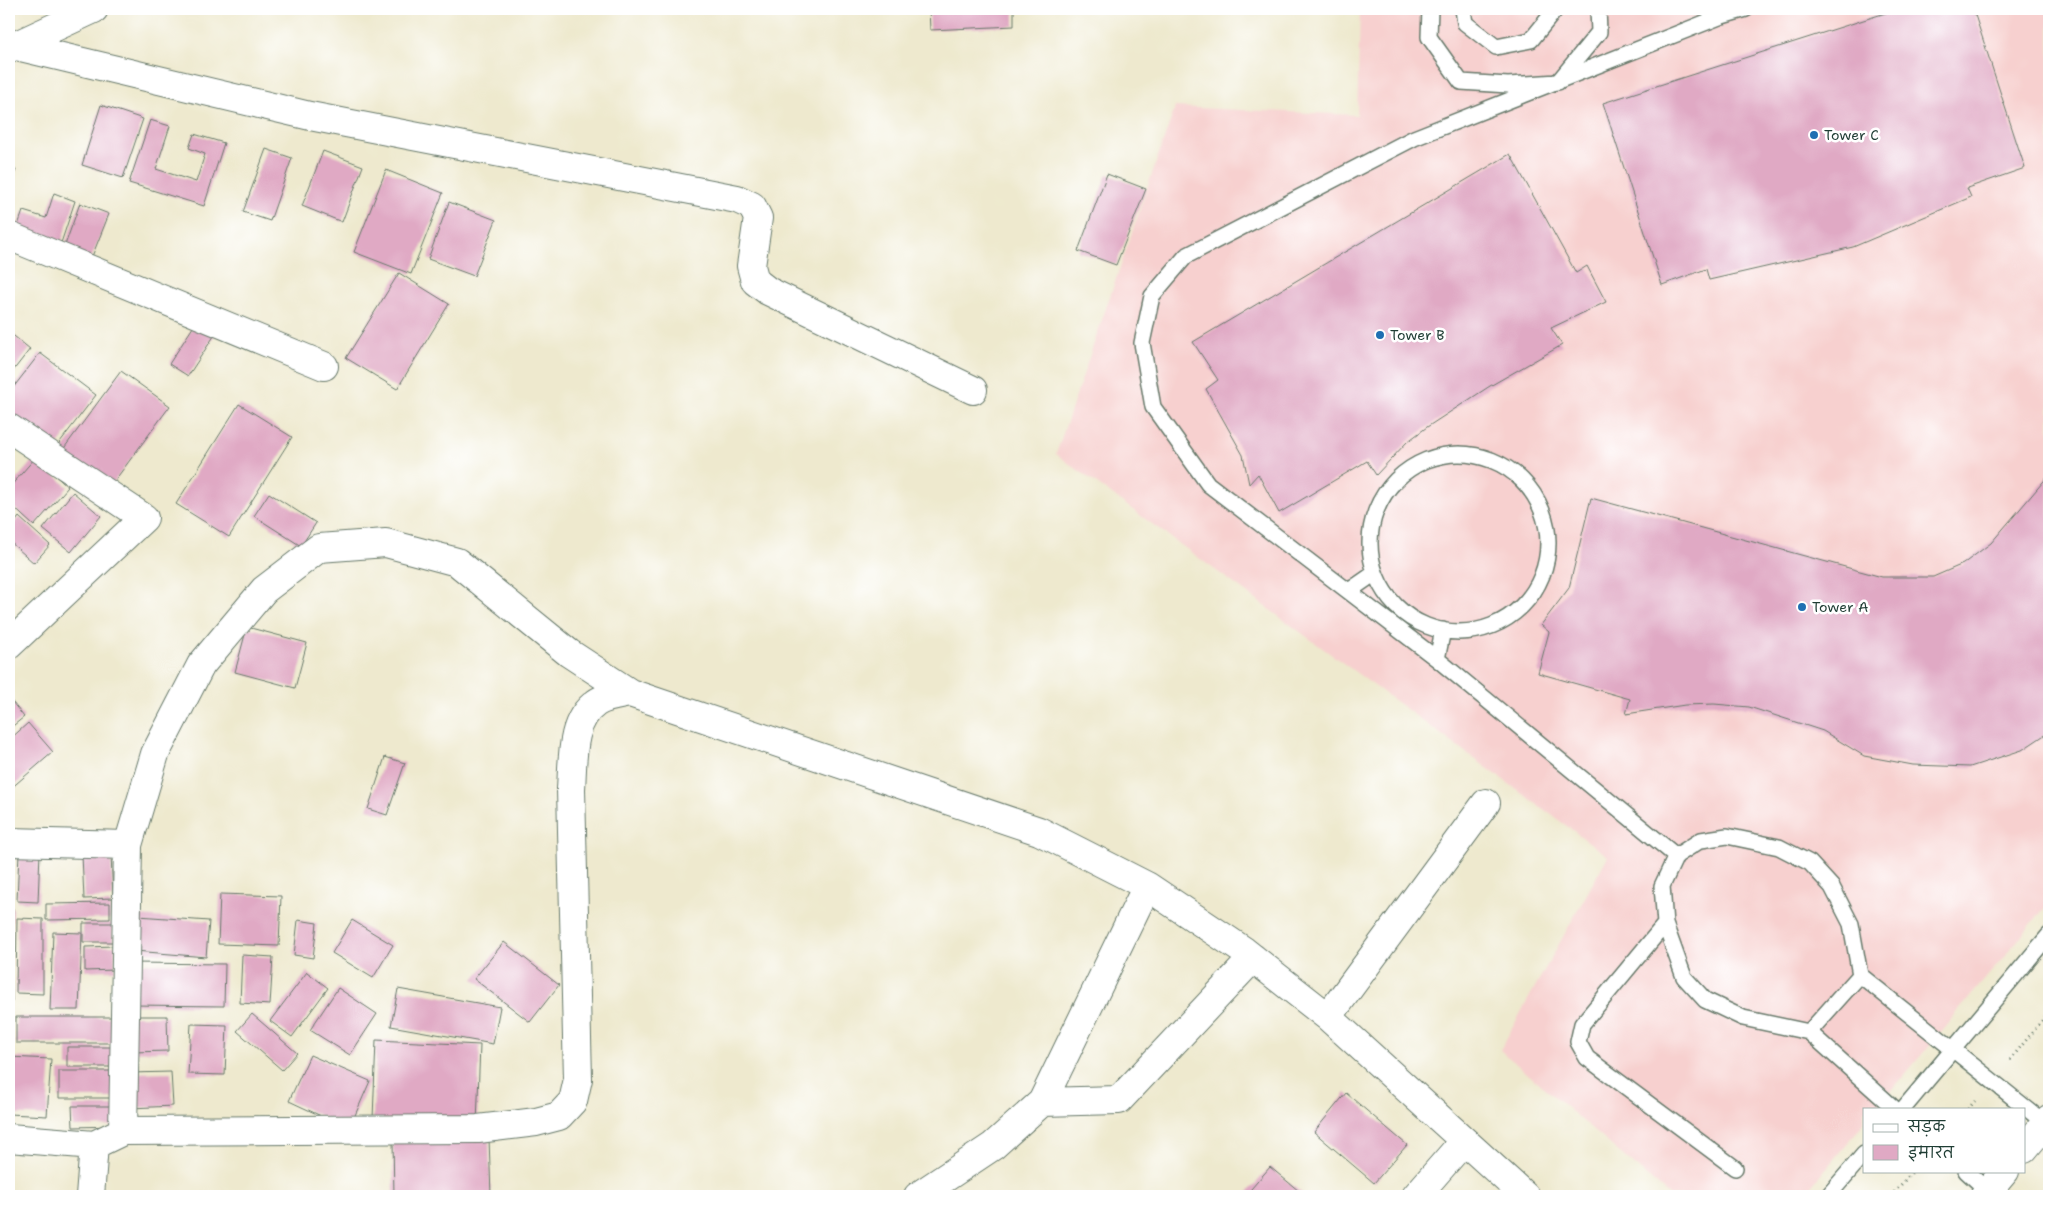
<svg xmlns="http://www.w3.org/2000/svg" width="2058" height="1205" font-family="'Shantell Sans','Playpen Sans Deva',sans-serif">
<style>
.built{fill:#f7d0cf}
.building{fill:#e0a9c4}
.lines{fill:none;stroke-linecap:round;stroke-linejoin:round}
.service-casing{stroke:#67796a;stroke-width:18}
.minor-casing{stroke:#67796a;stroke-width:30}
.secondary-casing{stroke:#67796a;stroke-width:30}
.path{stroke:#67796a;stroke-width:3;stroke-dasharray:1 4;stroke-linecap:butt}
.service{stroke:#fff;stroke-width:15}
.minor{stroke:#fff;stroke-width:28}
.secondary{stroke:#fff;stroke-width:28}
.poi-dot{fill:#1f6fb2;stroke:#fff;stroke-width:2}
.labels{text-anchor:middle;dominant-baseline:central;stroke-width:5;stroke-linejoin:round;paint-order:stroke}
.poi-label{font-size:14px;fill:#1f3d34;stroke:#fff;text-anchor:start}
</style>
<rect width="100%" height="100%" fill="#fff"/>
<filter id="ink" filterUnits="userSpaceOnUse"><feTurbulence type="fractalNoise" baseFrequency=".02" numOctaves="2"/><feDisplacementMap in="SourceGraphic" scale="10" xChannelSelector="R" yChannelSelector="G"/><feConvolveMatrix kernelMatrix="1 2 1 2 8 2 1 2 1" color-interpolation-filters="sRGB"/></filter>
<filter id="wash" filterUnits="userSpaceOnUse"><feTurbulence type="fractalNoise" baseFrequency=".0096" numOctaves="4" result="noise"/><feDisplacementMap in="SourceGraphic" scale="20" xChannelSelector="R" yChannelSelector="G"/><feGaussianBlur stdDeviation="1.12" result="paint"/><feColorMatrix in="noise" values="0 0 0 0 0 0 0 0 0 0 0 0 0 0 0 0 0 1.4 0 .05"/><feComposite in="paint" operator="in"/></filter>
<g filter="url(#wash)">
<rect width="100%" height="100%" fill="#eee9ce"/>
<path class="built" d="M1360,9h689v894l-173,206h-12v14l-61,73h-133l-170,-146 108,-194 -552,-402 119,-347 182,8z"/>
<g id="blocks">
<path class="building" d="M929,9h85v17l-84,4z
M1898,9h75l52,159 -58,20 4,9 -118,50 -144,33 -3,-11 -44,16 -59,-182z
M101,105l42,14 -20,59 -41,-13z
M150,120l20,6 -14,43 40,13 9,-28 -16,-6 5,-14 30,9 -20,63 -75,-23z
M266,149l26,9 -22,63 -27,-9z
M323,151l40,15 -21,56 -40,-16z
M1510,154l66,119 11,-7 19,36 -55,26 11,17 -72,41 -63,41 -20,15 -31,33 -9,-14 -88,52 -21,-39 -9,10 -6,-29 -37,-66 12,-9 -25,-38z
M9,166l7,4 -7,17z
M386,170l57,23 -32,81 -57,-22z
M1107,174l39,15 -30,76 -38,-14z
M54,193l21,8 -16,48 -44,-15 8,-23 23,7z
M449,202l47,18 -22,56 -46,-17z
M80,203l29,11 -18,45 -27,-11z
M399,273l50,31 -52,85 -51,-31z
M197,321l19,12 -28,43 -19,-12z
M9,332l21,17 -21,27z
M40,353l56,42 -46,60 -41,-31v-31z
M121,371l49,35 -63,85 -48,-36z
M239,404l53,33 -63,100 -53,-33z
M35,458l33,29 -34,39 -25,-23v-15z
M2049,475v257l-27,18 -52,17 -57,-2 -49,-9 -41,-25 -74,-24 -35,-3 -29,1 -59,9 4,-15 -92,-26 11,-41 -8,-7 28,-37 22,-90 291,79h51l30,-13 28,-21z
M73,492l28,24 -30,36 -28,-23z
M269,493l47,30 -15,23 -47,-30z
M19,517l31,28 -16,18 -25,-22v-11z
M247,627l60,16 -12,45 -60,-16z
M9,698l15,19 -15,12z
M28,723l25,29 -44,38v-50z
M385,757l20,6 -18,52 -19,-6z
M19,852h21l-2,50 -21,-1z
M111,854l2,44 -29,1 -2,-44z
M220,894l61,2 -2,50 -61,-2z
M110,903v16l-64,1v-16z
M9,908h4l-2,37h-2z
M138,916l71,5 -3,36 -71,-6z
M17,918l26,1v75l-27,-1z
M298,920l19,3 -4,35 -19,-3z
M352,920l41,25 -20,33 -41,-25z
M83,923h30v19h-30z
M53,932l29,1 -3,77h-29z
M504,942l55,43 -29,37 -56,-43z
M115,946v24l-30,1v-24z
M9,955h2l1,46h-3z
M242,955l31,2 -3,48 -30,-2z
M132,963l93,1 -1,42 -92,-1z
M307,972l21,16 -36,49 -22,-16z
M338,988l39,26 -27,41 -40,-25z
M398,989l102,18 -7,37 -102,-18z
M252,1014l45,39 -15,17 -45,-39z
M131,1016h36l1,35 -36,1z
M16,1017h99v26h-99z
M191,1024l36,1 -2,50 -37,-1z
M376,1040l104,5 -3,79 -104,-5z
M67,1047h46v20h-46z
M310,1055l60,26 -21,48 -60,-28z
M9,1057l42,2 -4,57 -38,-2z
M59,1071h56v27h-56z
M171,1072l2,34 -42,2 -1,-35z
M1346,1093l61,52 -33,38 -60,-51z
M72,1106h46v20l-45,1z
M489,1138l2,58h-97l-1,-55z
M1270,1167l35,29h-60z"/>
</g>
</g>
<g filter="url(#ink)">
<use href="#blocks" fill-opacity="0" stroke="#67796a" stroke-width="1"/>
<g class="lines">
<defs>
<path id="service" d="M1430,9l-1,28 32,45 47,3 50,-3 41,-50 -1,-23
M1463,9l2,14 31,24 35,-7 25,-31
M1370 543a89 89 0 1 1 178 0a89 89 0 1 1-178 0Z
M1349,591l26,-18
M1437,659l6,-29
M1676,856l-239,-197 -229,-175 -55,-77 -11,-64 10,-47 34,-40 228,-118 308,-122 24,-7
M1665,924l-83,100 -4,18 9,16 148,110
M1860,975l186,149
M1809,1032l51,-57 -9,-51 -19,-37 -22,-24 -31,-16 -52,-11 -26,4 -25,16 -14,30 3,38 19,53 21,23 38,18 66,14 86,77
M1903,1109l146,-174
M1966,1171l22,20
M1828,1196l36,-42"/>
<path id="minor" d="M16,46l294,70 427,83 15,7 6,12 -7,48 4,15 13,10 205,99
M10,48l84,-39
M9,236l315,130
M9,428l135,90 -135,127
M1486,803l-158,214 197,179
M9,842l119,3
M1042,1102l77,-2 134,-142
M123,1131l5,-286 27,-91 46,-89 63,-75 55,-42 67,-5 71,19 112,91 61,40 409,138 108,55 97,65 84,66
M9,1138l85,7 29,-14 355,-2 58,-7 23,-6 14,-15 5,-22 -7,-290c2,-29 -1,-68 25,-86 8,-6 24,-8 34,-10
M90,1196l4,-51
M918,1196l75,-50 49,-44 105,-216
M1416,1196l48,-55"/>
<path id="secondary" d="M2024,1149l25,-30
M1984,1196l21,-25"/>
</defs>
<use href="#service" class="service-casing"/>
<use href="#minor" class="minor-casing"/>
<use href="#secondary" class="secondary-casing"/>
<path class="path" d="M2010,1060l39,-48
M1968,1109l7,-8
M1891,1196l22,-25"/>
<use href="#service" class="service"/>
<use href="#minor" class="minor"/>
<use href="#secondary" class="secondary"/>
</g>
</g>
<g class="poi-dot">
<circle cx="1814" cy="135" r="5"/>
<circle cx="1380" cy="335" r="5"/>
<circle cx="1802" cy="607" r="5"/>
</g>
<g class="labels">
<g class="poi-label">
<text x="1824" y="135">Tower C</text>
<text x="1390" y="335">Tower B</text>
<text x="1812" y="607">Tower A</text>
</g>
</g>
<rect width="2058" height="1205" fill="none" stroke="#fff" stroke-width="30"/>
<rect x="1863" y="1108" width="162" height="65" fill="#ffffff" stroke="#a5b1ae"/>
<rect x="1873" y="1124" width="25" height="8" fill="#ffffff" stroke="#a5b1ae"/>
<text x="1908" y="1132" font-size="15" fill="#1f3d34">सड़क</text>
<rect x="1873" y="1145" width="25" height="15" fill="#e0a9c4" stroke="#a5b1ae"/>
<text x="1908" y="1158" font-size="15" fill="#1f3d34">इमारत</text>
</svg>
